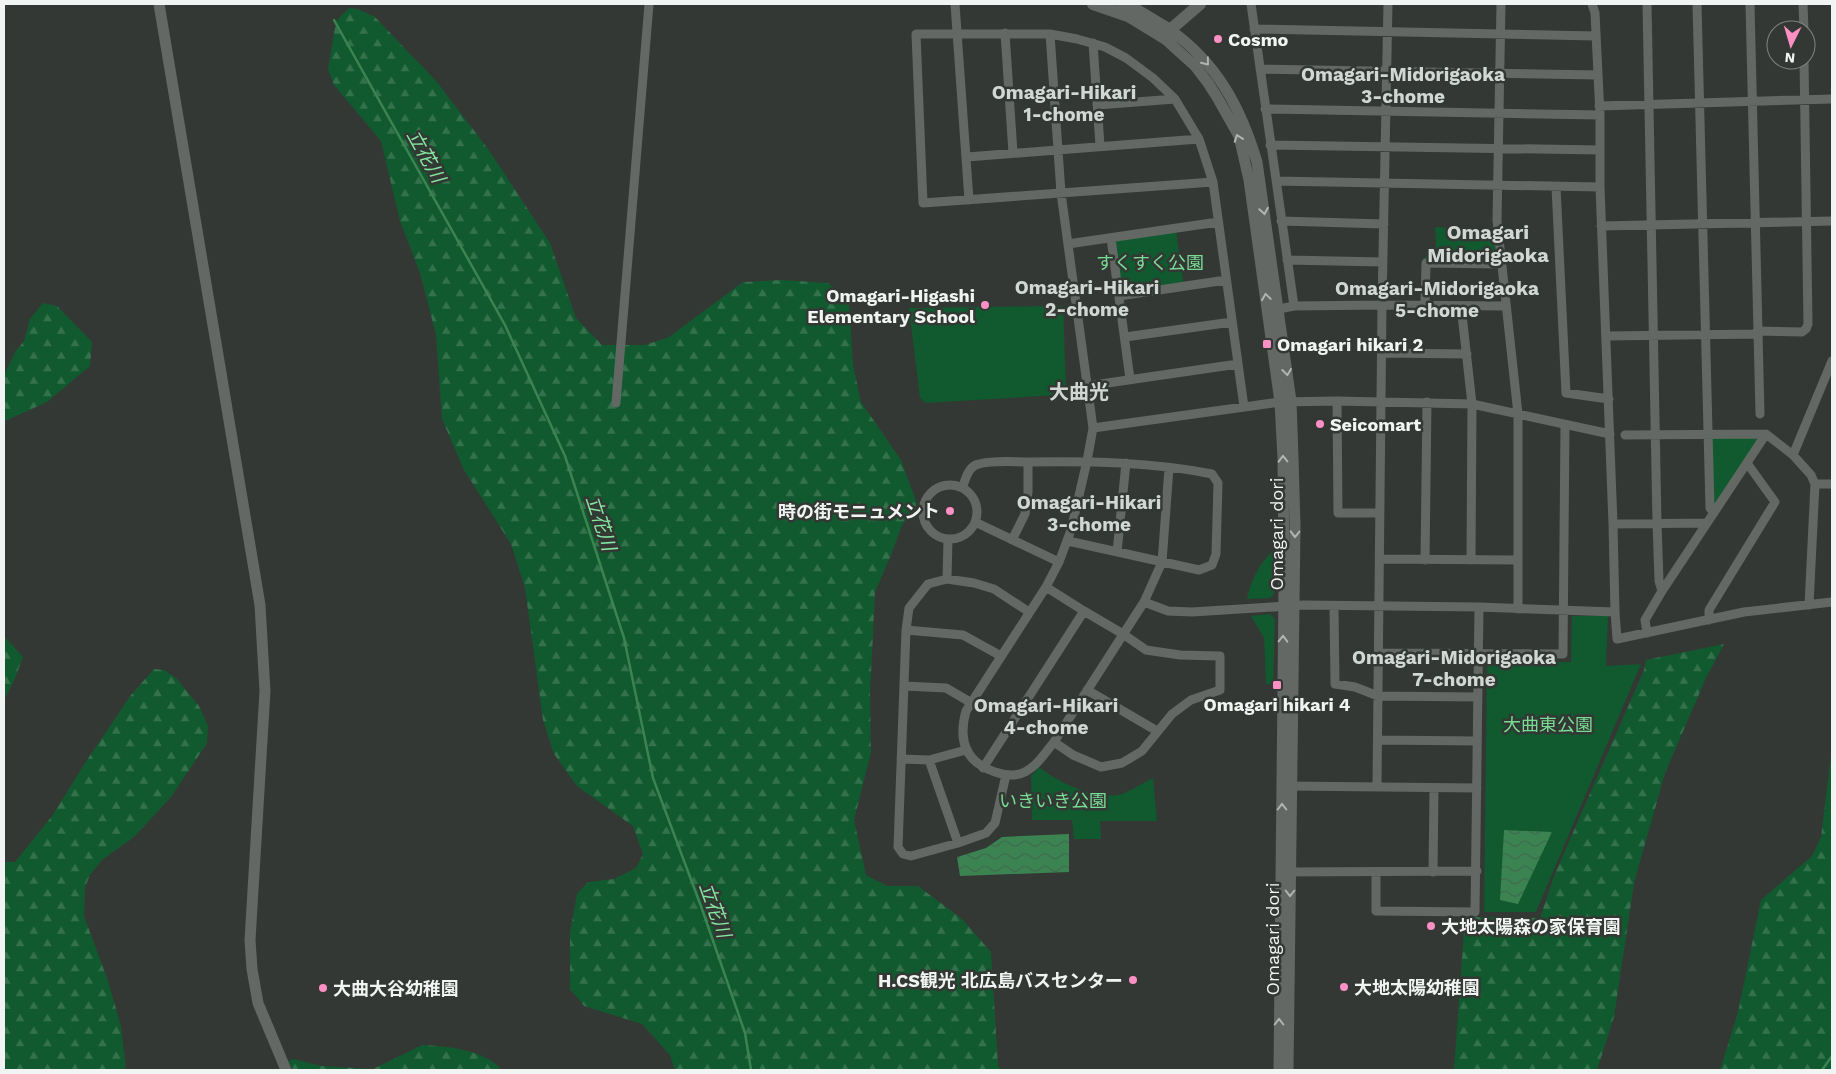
<svg xmlns="http://www.w3.org/2000/svg" width="1836" height="1074" font-family="'Work Sans','Noto Sans JP',sans-serif">
<style>
.forest{fill:url(#forest-firs)}
.park{fill:#11592e}
.water{fill:url(#water-waves)}
.lines{fill:none;stroke-linecap:round;stroke-linejoin:round}
.stream{stroke:#3b8452;stroke-width:2.5}
.minor{stroke:#636864;stroke-width:9}
.tertiary{stroke:#636864;stroke-width:11}
.secondary{stroke:#636864;stroke-width:12}
.oneway{stroke:#b1b5b2}
.poi-dot{fill:#fc8fc3;stroke:#343834;stroke-width:2}
.labels{text-anchor:middle;dominant-baseline:central;stroke-width:5;stroke-linejoin:round;paint-order:stroke}
.poi-label{font-size:18px;font-weight:bold;fill:#f1f4f2;stroke:#343834;text-anchor:start}
.park-label{font-size:18px;fill:#78dc95;stroke:#343834}
.street-label{font-size:18px;fill:#f1f4f2;stroke:#343834}
.neighbourhood-label{font-size:19px;font-weight:bold;fill:#d1d8d3;stroke:#343834}
.water-label{font-size:19px;font-style:italic;fill:#84e8a1;stroke:#343834}
.quarter-label{font-size:20px;font-weight:bold;fill:#d1d8d3;stroke:#343834}
</style>
<defs>
<pattern id="forest-firs" width="22" height="20" patternUnits="userSpaceOnUse" patternTransform="scale(1.25)"><rect width="22" height="20" fill="#11592e"/><path d="M5 1l3.5 6h-7zM16 11l3.5 6h-7z" fill="#34714d"/></pattern>
<pattern id="water-waves" width="16" height="10" patternUnits="userSpaceOnUse" patternTransform="scale(1.25)"><rect width="16" height="10" fill="#3b8452"/><path d="M0 5q4-4 8 0t8 0" fill="none" stroke="#41694e"/></pattern>
</defs>
<rect width="100%" height="100%" fill="#343834"/>
<path class="forest" d="M349,8l9,1 17,8 62,65 51,67 62,94 26,75 26,27h43l24,-8 74,-55 39,-2 46,3 21,19 4,63 8,37 40,58 16,44 -15,21 -11,30 -16,37 -5,103 1,57 -17,68 12,55 21,11h31l44,33 29,33 7,114 4,4h-327l-5,-15 -28,-31 -58,-18 -14,-17v-56l7,-39 11,-12 26,-3 22,-11 7,-14 -10,-28 -56,-40 -23,-32 -11,-34 -18,-132 -14,-44 -47,-74 -22,-51 -6,-84 -16,-62 -20,-52 -19,-80 -47,-56 -6,-16 8,-48z
M43,303l14,3 35,36 -2,24 -43,36 -42,19 -1,2v-48l11,-23 9,-11 6,-22z
M4,636l19,21 -9,24 -10,19z
M1724,644l-18,34 -41,95 -31,110 -20,134 -17,53h-143l11,-153 75,1 14,-42 90,-206 2,-10z
M154,669l10,1 12,8 23,28 9,20 -1,17 -36,54 -36,39 -33,24 -12,15 -5,12 -1,29 24,65 13,45 5,44h-122v-208h11l37,-46 35,-56 44,-65z
M1832,747v323h-112l18,-58 23,-112 51,-44 9,-19z
M422,1045c25,1 63,5 80,25h-209l-5,-9 6,-2 27,7 52,3z"/>
<path class="park" d="M1435,227l62,4 4,33 -79,-4 14,-13z
M1176,230l8,57 -65,9 -8,-58z
M1063,306l3,82 -9,7 -131,8 -6,-5 -11,-90z
M1708,433l58,1 -52,79z
M1275,549l-1,45 -4,4 -23,1c4,-20 13,-37 28,-50z
M1270,614l5,5 -2,65h-7l-2,-46 -13,-22z
M1572,616h36l-2,50 35,-2 -105,248h-52l3,-247 3,-3h81z
M1039,767c19,15 54,32 79,28 9,-2 25,-12 35,-17l4,43h-57l1,18h-27l-2,-19h-40l-1,-44z"/>
<path class="water" d="M1504,830l48,2 -34,72 -18,-4z
M1069,834v38l-109,4 -3,-19 29,-9 16,-11z"/>
<g class="lines">
<path class="stream" d="M334,20l171,305 60,131 59,182 29,140 49,131 43,124 6,37
M1822,1070l10,-14"/>
<path class="minor" d="M955,4l14,196
M1251,4l43,302
M1501,4l-4,216 21,194v195
M1592,4l3,9 5,102v72l13,337 2,88 2,27 127,-27 88,-10
M1647,4l10,519 2,58 3,10
M1697,4l13,504 4,5
M1750,4l10,410
M1803,4l1,26
M1254,29l342,7
M1005,33l8,120
M1050,34l11,159 32,235 -6,33 -16,69 -12,32 -13,25 -80,124c-8,29 -1,51 29,61 9,3 20,5 30,0 13,-7 20,-19 29,-30l90,-140 18,-40 7,-94
M1093,43l7,103
M1260,69l338,6
M1097,105l78,-6
M1599,106l233,-7
M1265,109l335,6
M1270,145l330,5
M967,157l232,-18
M1276,181l324,6
M1213,182l-290,21 -7,-169h134l27,5 28,8 21,11 27,20 22,21 24,40 14,43 31,225
M1556,187l10,206 43,6
M1281,221l103,3
M1601,226l231,-5
M1111,238l19,141
M1068,244l150,-22
M1287,260l96,2
M1119,296l107,-16
M1425,305l1,-42 75,1
M1461,306l11,98 -1,156
M1279,309l15,-3 88,-1 124,1
M1757,331l45,1 4,-3 2,-5 -4,-264
M1606,336l152,-2
M1125,337l107,-15
M1382,353l85,1
M1087,386l151,-22
M1337,401l1,112h42
M616,403l33,-399
M1093,428l187,-26 57,-1 135,3 138,30
M1625,435l141,-1 27,21 18,20 4,9h17
M1793,455l39,-94
M923 512a27 27 0 1 1 54 0a27 27 0 1 1-54 0Z
M962,488c4,-9 6,-22 17,-24 15,-4 34,-2 50,-2 61,-1 123,0 183,12l6,9 -2,71 -4,11 -13,5 -131,-29
M975,522l84,40
M1613,524l94,-1
M1012,540l13,-26 3,-22v-30
M1117,552l9,-89
M1380,559l137,1
M1425,560l2,-158
M947,579l1,-40
M1046,587l38,24 39,23 23,16 34,5 40,1v34l-29,10 -19,14 -30,37 -20,12 -21,4 -28,-12 -19,-13
M1144,602l24,9 24,1 112,-7 175,2 136,5
M1809,605l6,-121
M1334,606l1,78 20,3 23,9 100,1
M1709,620v-10l66,-108 -28,-39
M906,630l57,5 38,21
M1647,633l-2,-13 17,-29 104,-157
M1379,653l184,1 2,-229
M904,686l42,2 24,14
M1087,690l70,41
M1378,740l99,1
M901,759l28,1 37,-10
M929,760l29,83
M983,768l101,-157
M1006,775l-11,48 -9,10 -28,10 -47,13 -8,-2 -5,-7 8,-217 3,-22 19,-24 19,-5 27,4 20,6 35,23
M1287,786l190,2
M1377,786l5,-481 6,-301
M1284,872l193,-1
M1376,872v39l99,1 4,-305
M1433,872l1,-84"/>
<path class="tertiary" d="M159,4l101,601 5,86 -15,249 2,29 6,34 28,67
M1170,30c47,33 71,78 87,132l34,239 2,56 2,69 -7,544
M1164,38l31,28 13,17 9,14 22,39 10,44 31,222 3,56 1,132 -5,480"/>
<path class="secondary" d="M1093,4l35,12 36,22 6,-8 30,-26
M1122,4l13,5 35,21"/>
</g>
<defs><path id="oneway-chevron" d="M-2-3.5L2.5 0L-2 3.5" fill="none" stroke-width="1.6" stroke-linecap="round" stroke-linejoin="round" transform="scale(1.25)"/></defs>
<g class="oneway">
<use href="#oneway-chevron" transform="translate(1206 62) rotate(51)"/>
<use href="#oneway-chevron" transform="translate(1238 138) rotate(-110)"/>
<use href="#oneway-chevron" transform="translate(1264 211) rotate(81)"/>
<use href="#oneway-chevron" transform="translate(1266 297) rotate(-98)"/>
<use href="#oneway-chevron" transform="translate(1287 372) rotate(83)"/>
<use href="#oneway-chevron" transform="translate(1283 459) rotate(-91)"/>
<use href="#oneway-chevron" transform="translate(1295 534) rotate(91)"/>
<use href="#oneway-chevron" transform="translate(1283 639) rotate(-89)"/>
<use href="#oneway-chevron" transform="translate(1282 807) rotate(-90)"/>
<use href="#oneway-chevron" transform="translate(1290 893) rotate(90)"/>
<use href="#oneway-chevron" transform="translate(1279 1022) rotate(-90)"/>
</g>
<g class="poi-dot">
<circle cx="1218" cy="39" r="5"/>
<circle cx="985" cy="305" r="5"/>
<rect x="1262" y="339" width="10" height="10" rx="2.5"/>
<circle cx="1320" cy="424" r="5"/>
<circle cx="950" cy="511" r="5"/>
<rect x="1272" y="680" width="10" height="10" rx="2.5"/>
<circle cx="1431" cy="926" r="5"/>
<circle cx="1133" cy="980" r="5"/>
<circle cx="1344" cy="987" r="5"/>
<circle cx="323" cy="988" r="5"/>
</g>
<g class="labels">
<g class="poi-label">
<text x="1228" y="39">Cosmo</text>
<text x="975" y="295" text-anchor="end">Omagari-Higashi<tspan x="975" dy="21">Elementary School</tspan></text>
<text x="1277" y="344">Omagari hikari 2</text>
<text x="1330" y="424">Seicomart</text>
<text x="940" y="511" text-anchor="end">時の街モニュメント</text>
<text x="1277" y="704" text-anchor="middle">Omagari hikari 4</text>
<text x="1441" y="926">大地太陽森の家保育園</text>
<text x="1123" y="980" text-anchor="end">H.CS観光 北広島バスセンター</text>
<text x="1354" y="987">大地太陽幼稚園</text>
<text x="333" y="988">大曲大谷幼稚園</text>
</g>
<g class="park-label">
<text x="1150" y="262">すくすく公園</text>
<text x="1548" y="724">大曲東公園</text>
<text x="1053" y="800">いきいき公園</text>
</g>
<g class="street-label">
<text transform="translate(1276 534) rotate(-90)">Omagari dori</text>
<text transform="translate(1272 939) rotate(-90)">Omagari dori</text>
</g>
<g class="neighbourhood-label">
<text x="1403" y="74">Omagari-Midorigaoka<tspan x="1403" dy="22">3-chome</tspan></text>
<text x="1064" y="92">Omagari-Hikari<tspan x="1064" dy="22">1-chome</tspan></text>
<text x="1087" y="287">Omagari-Hikari<tspan x="1087" dy="22">2-chome</tspan></text>
<text x="1437" y="288">Omagari-Midorigaoka<tspan x="1437" dy="22">5-chome</tspan></text>
<text x="1089" y="502">Omagari-Hikari<tspan x="1089" dy="22">3-chome</tspan></text>
<text x="1454" y="657">Omagari-Midorigaoka<tspan x="1454" dy="22">7-chome</tspan></text>
<text x="1046" y="705">Omagari-Hikari<tspan x="1046" dy="22">4-chome</tspan></text>
</g>
<g class="water-label">
<text transform="translate(426 156) rotate(61)">立花川</text>
<text transform="translate(601 523) rotate(72)">立花川</text>
<text transform="translate(715 910) rotate(70)">立花川</text>
</g>
<g class="quarter-label">
<text x="1488" y="232">Omagari<tspan x="1488" dy="23">Midorigaoka</tspan></text>
<text x="1079" y="392">大曲光</text>
</g>
</g>
<rect width="1836" height="1074" fill="none" stroke="#f1f4f2" stroke-width="10"/>
<g transform="translate(1791 45) rotate(185)"><circle r="24" fill="#343834" stroke="#808380"/>
<path d="M0-4L9 19L0 12L-9 19Z" fill="#fc8fc3"/>
<text y="-8" font-size="14" font-weight="bold" text-anchor="middle" fill="#f1f4f2">N</text>
</g>
</svg>
